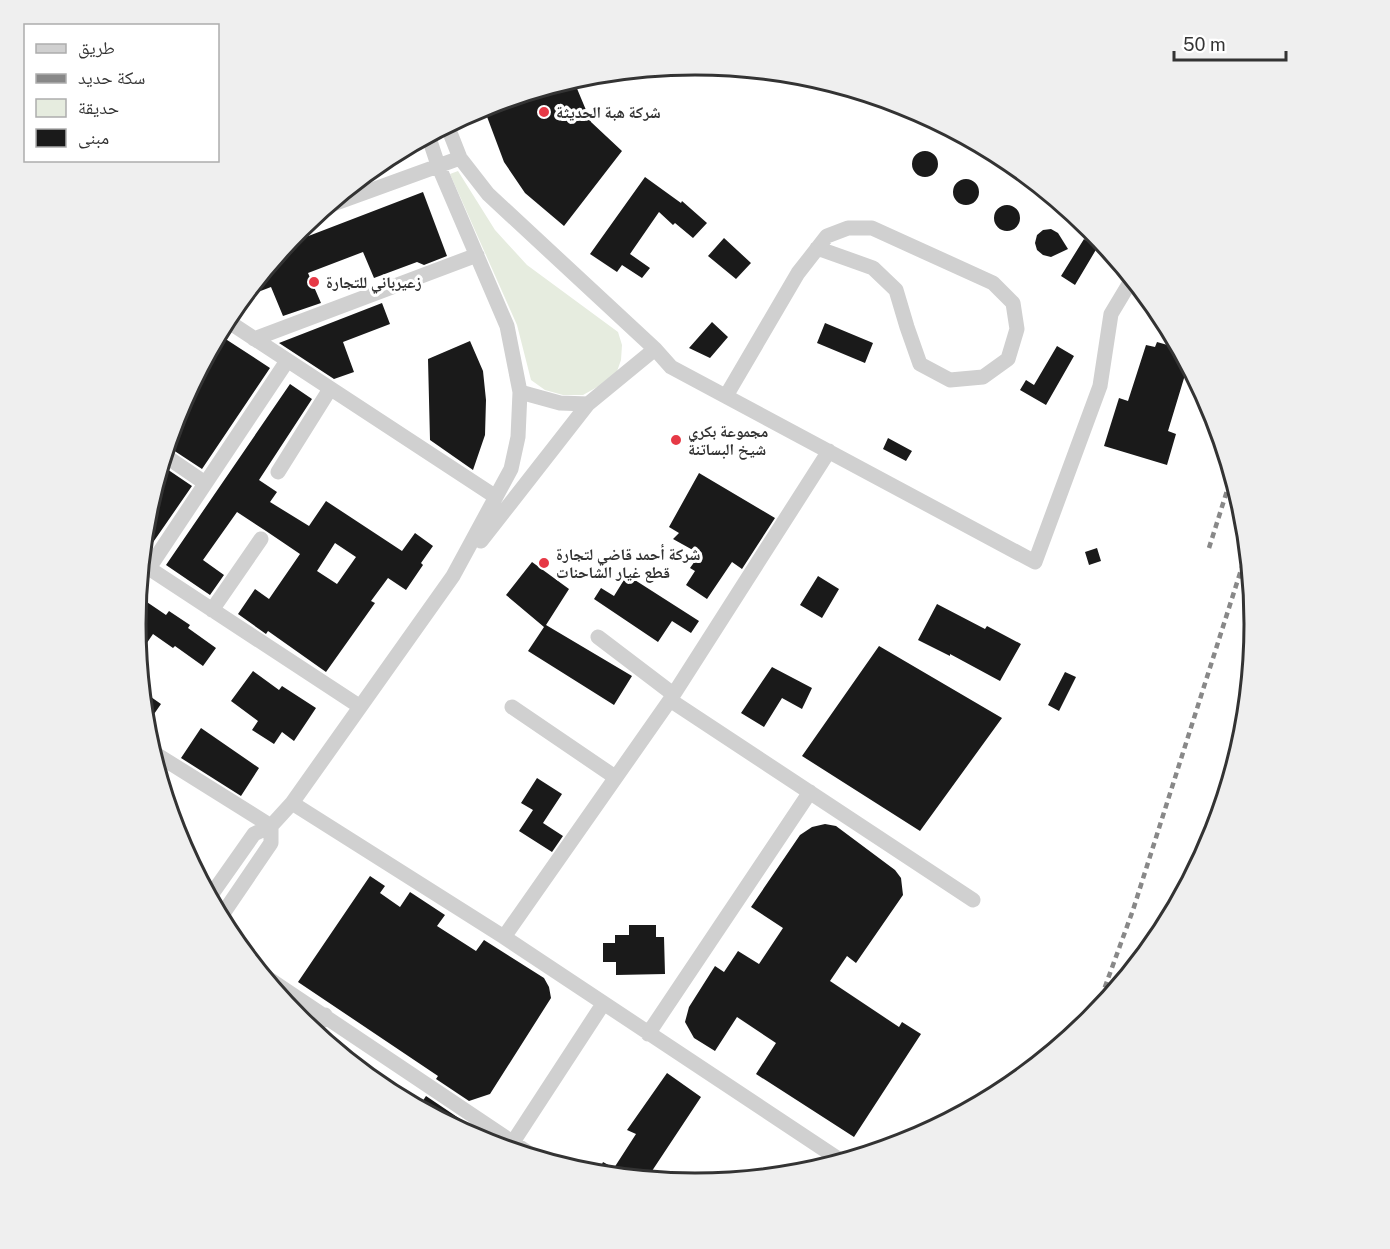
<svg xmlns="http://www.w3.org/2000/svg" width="1390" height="1249" font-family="'Public Sans','Noto Naskh Arabic',sans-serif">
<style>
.green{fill:#e6ecdf}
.building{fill:#1a1a1a;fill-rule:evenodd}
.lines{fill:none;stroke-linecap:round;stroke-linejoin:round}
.minor{stroke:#d0d0d0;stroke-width:15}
.rail{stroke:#888;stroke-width:4.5;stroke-dasharray:6 4.5;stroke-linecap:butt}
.poi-dot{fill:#e63946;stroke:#fff;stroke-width:2}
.labels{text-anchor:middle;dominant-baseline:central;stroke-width:6;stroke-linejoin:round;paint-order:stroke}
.poi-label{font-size:16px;font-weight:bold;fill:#333;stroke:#fff;text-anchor:start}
.rim{fill:none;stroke:#333;stroke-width:3}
</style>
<rect width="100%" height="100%" fill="#fff"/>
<path class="green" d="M458,171l37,59 32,35 91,67 4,13 -1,15 -6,17 -32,18h-20l-18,-5 -14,-10 -14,-55 -67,-151z"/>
<path class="building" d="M573,79l18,43 31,29 -58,75 -39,-33 -21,-31 -21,-56z
M912 164a13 13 0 1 1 26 0a13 13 0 1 1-26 0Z
M645,177l36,26 1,-2 25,22 -14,15 -18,-15 -2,2 -14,-13 -29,42 20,14 -8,10 -20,-13 -5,7 -27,-18z
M953 192a13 13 0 1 1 26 0a13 13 0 1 1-26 0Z
M423,192l24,64 -23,9 -7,-3 -43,16 -11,-26 -55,21 13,30 -38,13 -12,-29 -29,11 43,-53z
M994 218a13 13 0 1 1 26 0a13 13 0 1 1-26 0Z
M1051,229l7,4 10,16 -17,8 -8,-2 -6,-5 -2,-7 2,-8 6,-5z
M724,238l27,25 -15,16 -28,-23z
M1084,239l13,9 -22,37 -14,-9z
M382,303l8,21 -47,18 11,30 -20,7 -55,-36z
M712,322l16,15 -18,21 -21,-10z
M825,323l48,20 -8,20 -48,-20z
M224,338l46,30 -68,101 -35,-23 11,-36z
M470,341l13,30 3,29 -1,35 -12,35 -43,-30 -2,-81z
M1157,342l14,4 -1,5 13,4 5,10 -20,66 8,3 -9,31 -63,-19 15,-48 9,3 18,-56 9,2z
M1057,346l17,10 -28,49 -26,-15 6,-10 8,5z
M290,384l22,15 -53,81 18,12 -7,10 39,24 17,-25 76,50 13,-18 18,13 -12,17 2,2 -17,25 -18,-12 -17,23 4,2 -49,69 -58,-41 -2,3 -28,-20 17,-25 14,10 31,-45 -34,-23 -29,-19 -34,48 21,15 -14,20 -44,-30zM335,543l21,14 -19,27 -20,-13z
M888,438l24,13 -6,10 -23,-12z
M161,465l31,21 -47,68 -3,-1 4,-38z
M699,473l76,45 -33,51 -10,-7 -25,37 -21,-14 9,-14 -5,-3 10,-14 -27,-15 6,-6 -10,-6z
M1097,548l4,13 -12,4 -4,-13z
M532,562l37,27 -23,36 86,51 -18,29 -86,-54 16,-24 -38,-32z
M627,575l72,46 -8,12 -19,-12 -14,21 -64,-43 7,-11 13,8z
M818,576l21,13 -17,29 -22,-13z
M138,596l28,19 3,-4 21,14 -2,3 28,20 -13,18 -28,-20 -2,2 -20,-14 -15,22 -3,-32z
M937,604l48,25 2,-3 34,18 -21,37 -50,-27v2l-32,-16z
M879,646l123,72 -82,113 -118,-75z
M772,667l40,21 -10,21 -20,-11 -18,29 -23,-14z
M253,671l26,19 3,-4 34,22 -22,33 -12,-9 -8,12 -22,-14 6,-9 -27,-20z
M1065,672l11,5 -17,34 -11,-6z
M141,690l20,14 -16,23z
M201,728l58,40 -18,28 -60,-38z
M537,778l25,16 -19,29 20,13 -11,16 -33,-21 14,-21 -12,-7z
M825,824l11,2 59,44 6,8 2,17 -47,68 -9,-7 -17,25 69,46 3,-5 19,12 -67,103 -98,-63 20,-31 -39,-26 -22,34 -21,-13 -9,-16 4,-15 26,-41 9,6 14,-21 21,13 24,-36 -32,-21 49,-72 12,-8z
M370,876l15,10 -5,7 20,14 10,-15 35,23 -8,11 39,25 8,-11 60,38 5,9 2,11 -61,96 -21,7 -33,-22 2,-3 -140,-94z
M629,925h27v12h8l1,37 -49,1v-13h-13v-19h12v-8h14z
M360,1060l61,40 -4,8 -33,-18 -29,-23z
M667,1073l34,24 -55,83 -49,-5 6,-13 11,6 22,-34 -9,-4z
M426,1096l52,35 -4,7 -56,-30z"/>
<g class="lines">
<path class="minor" d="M447,125l13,33 28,36 167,155 16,18 364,195 65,-176 11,-72 21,-35
M325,207l135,-49
M226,320l270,177
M254,339l223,-84
M520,392l40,11 28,1
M726,396l72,-123 29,-37 21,-8h24l121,55 20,20 4,26 -9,30 -25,18 -33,3 -30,-16 -13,-37 -11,-37 -23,-22 -56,-20
M164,455l41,28
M278,472l52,-83
M481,541l107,-137 67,-55
M141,563l218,143
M149,568l138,-207
M212,610l49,-71
M598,637l75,57
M670,700l303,200
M512,707l103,70
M151,751l120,75
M292,803l212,134 339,225
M209,898l45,-64 17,-8
M220,918l51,-75v-17l21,-23 161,-227 58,-107 7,-32 2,-45 -13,-66 -69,-161 -10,-30
M504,937l166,-237 159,-249
M260,973l279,187
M313,1032l12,-17
M648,1034l162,-242
M513,1142l90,-138"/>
<path class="rail" d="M1209,548l23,-73
M1094,1017l39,-107 115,-362"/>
</g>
<g class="poi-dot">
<circle cx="544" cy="112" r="6"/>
<circle cx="314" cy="282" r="6"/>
<circle cx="676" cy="440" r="6"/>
<circle cx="544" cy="563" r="6"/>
</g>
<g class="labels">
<g class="poi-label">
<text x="556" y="112">شركة هبة الحديثة</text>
<text x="326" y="282">زعيرباني للتجارة</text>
<text x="688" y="431">مجموعة بكري<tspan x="688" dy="18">شيخ البساتنة</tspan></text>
<text x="556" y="554">شركة أحمد قاضي لتجارة<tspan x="556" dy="18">قطع غيار الشاحنات</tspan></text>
</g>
</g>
<path d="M0 0H1390V1249H0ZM146 624a549 549 0 1 1 1098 0a549 549 0 1 1-1098 0Z" fill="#efefef" fill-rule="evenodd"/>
<path class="rim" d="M146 624a549 549 0 1 1 1098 0a549 549 0 1 1-1098 0Z"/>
<rect x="24" y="24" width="195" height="138" fill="#ffffff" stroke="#adadad" stroke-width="1.5"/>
<rect x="36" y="44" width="30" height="9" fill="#d0d0d0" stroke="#adadad" stroke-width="1.5"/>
<text x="78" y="54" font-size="18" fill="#333333">طريق</text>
<rect x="36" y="74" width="30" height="9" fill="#888888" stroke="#adadad" stroke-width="1.5"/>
<text x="78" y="84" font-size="18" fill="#333333">سكة حديد</text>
<rect x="36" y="99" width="30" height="18" fill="#e6ecdf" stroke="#adadad" stroke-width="1.5"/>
<text x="78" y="114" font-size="18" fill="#333333">حديقة</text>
<rect x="36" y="129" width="30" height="18" fill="#1a1a1a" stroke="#adadad" stroke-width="1.5"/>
<text x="78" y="144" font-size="18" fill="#333333">مبنى</text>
<path d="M1174 51v9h112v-9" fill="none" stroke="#333333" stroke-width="3"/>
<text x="1183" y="51" font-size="18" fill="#333333" stroke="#ffffff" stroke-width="4.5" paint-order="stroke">50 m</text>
</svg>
